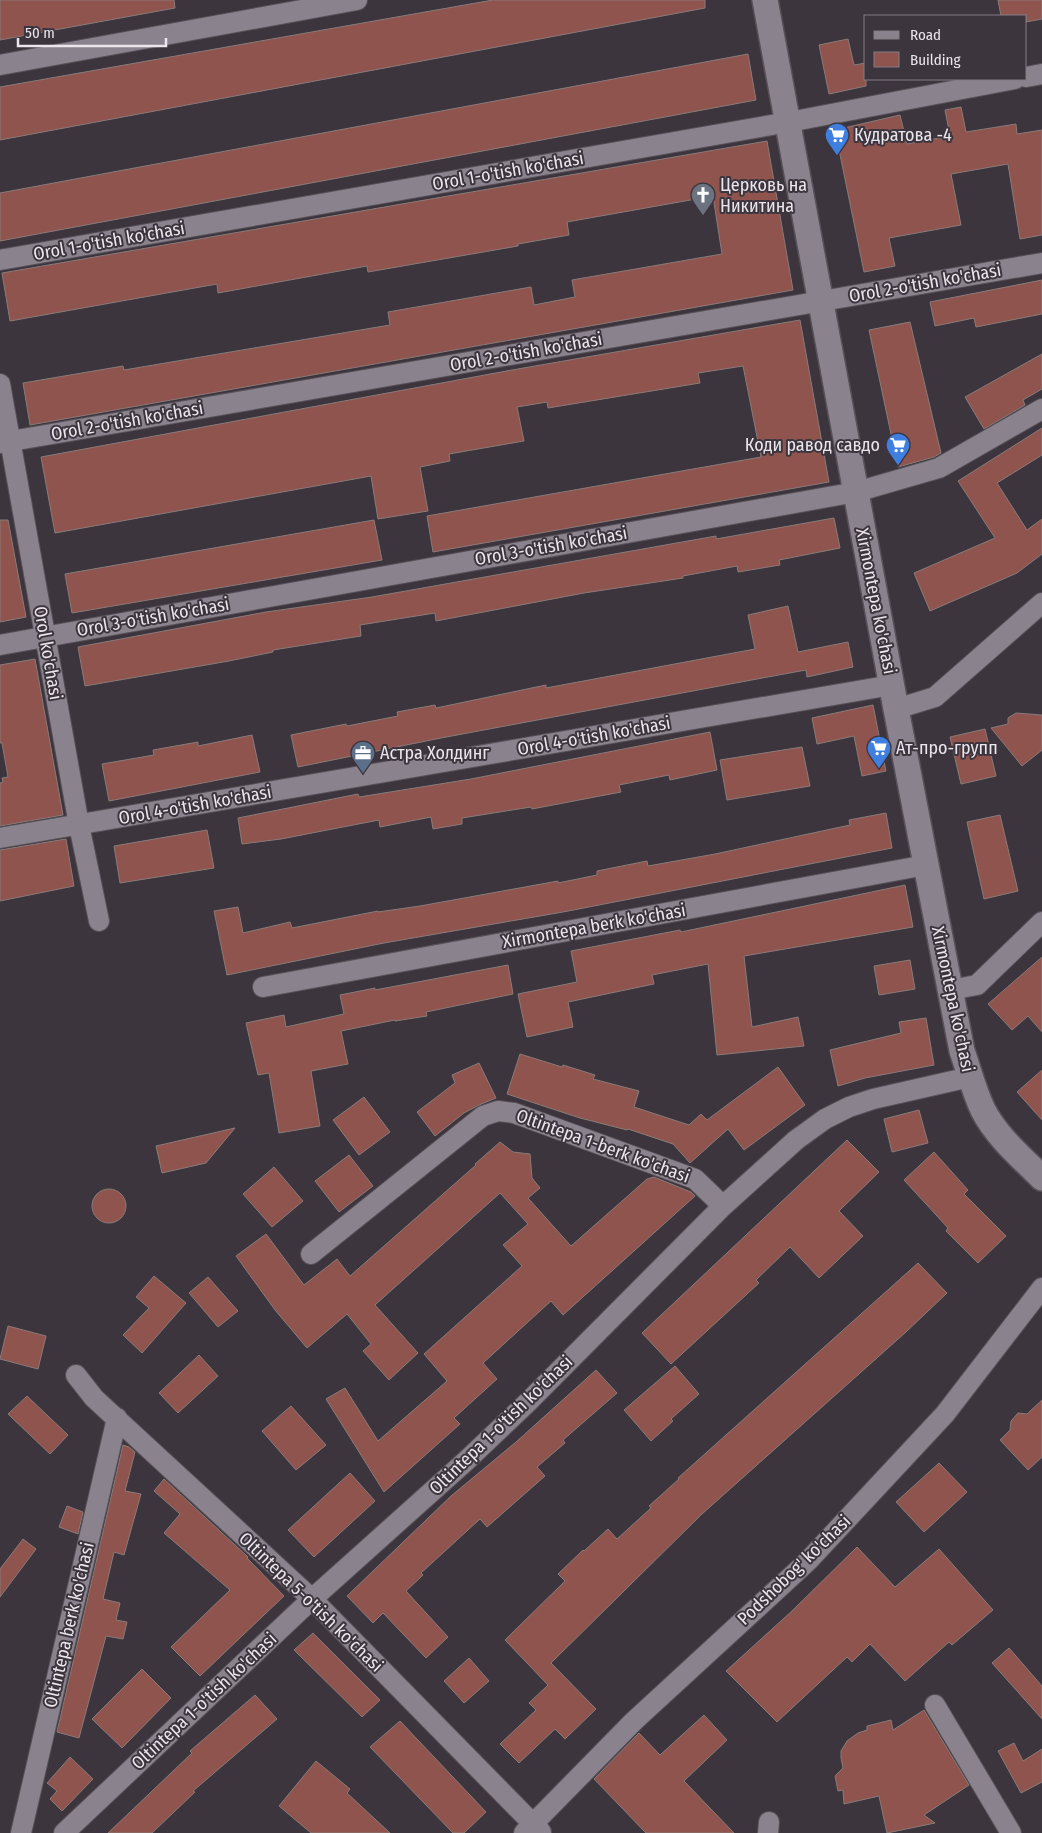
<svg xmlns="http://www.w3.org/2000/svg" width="1042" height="1833" font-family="'Fira Sans Condensed',sans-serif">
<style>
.building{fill:#8f544d;stroke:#8a7b79}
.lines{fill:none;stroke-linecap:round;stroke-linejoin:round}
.minor-casing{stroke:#575159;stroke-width:22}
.tertiary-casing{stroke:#575159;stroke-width:28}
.minor{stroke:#8a838d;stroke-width:20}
.tertiary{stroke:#8a838d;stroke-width:25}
.labels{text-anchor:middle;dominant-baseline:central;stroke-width:4;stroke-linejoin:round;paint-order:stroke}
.poi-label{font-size:18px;fill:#eae6ec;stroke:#3c353e;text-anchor:start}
.street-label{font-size:18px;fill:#eae6ec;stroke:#3c353e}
</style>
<rect width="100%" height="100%" fill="#3c353e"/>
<path class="building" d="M0,0h174l1,8 -175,32z
M493,0h212v8l-705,132v-53z
M998,0h44v19l-16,3v-6h-25z
M848,39l6,26 12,-2v23l-37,8 -10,-49z
M748,54l8,46 -756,141v-48z
M961,107l5,25 50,-8 1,10 25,-4v105l-22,4 -12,-75 -57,10 10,51 -72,13 6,28 -31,6 -29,-142 65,-15 7,29 43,-8 -5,-26z
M767,141l26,149 -763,135 -7,-42 100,-17 1,4 266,-45 -2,-13 143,-25 3,18 41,-8 -3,-17 150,-26 -9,-58 -146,26 2,13 -51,9v2l-150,26 -1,-6 -149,27 -1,-9 -207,37 -8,-48z
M1042,280v34l-66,13 -2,-9 -39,8 -5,-24z
M800,320l29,162 -396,70 -6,-36 334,-59 -18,-91 -45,7 2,10 -152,25 -1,-6 -30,5 7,34 -75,13 1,7 -30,6 8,44 -50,8 -7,-43 -316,57 -14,-76 471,-87z
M910,322l31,131 -7,4 -36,10 -29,-137z
M1042,354v35l-19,11 2,5 -41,24 -19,-32z
M1042,428v27l-45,28 30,47 15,-11v35l-25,19 -87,38 -16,-38 81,-35 -37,-57z
M834,518l6,30 -61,12 1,5 -42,7 -1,-6 -54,10v2l-99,15 -148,28 -1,-8 -75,12 1,11 -88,14v2l-44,9 -144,25 -7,-39 188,-35 106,-15 344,-61v3z
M0,520h8l18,97 -26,5z
M374,520l8,40 -310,53 -7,-39z
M788,606l10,46 50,-10 5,25 -46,10 -1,-7 -49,9 -316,59 -143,29 -7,-32 55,-11 1,2 51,-10 -1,-4 38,-7 1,3 110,-23v3l209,-39 -7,-34z
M35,659l28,156 -63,11v-43l3,-1 -1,-4 6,-1 -6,-34h-2v-78z
M873,705l13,66 -24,5 -8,-40 -37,8 -5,-26z
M1016,713l26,2v35l-20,16 -31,-38 17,-4v-6z
M985,729l11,47 -35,8 -11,-47z
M710,732l7,38 -47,10 -1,-5 -50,10 2,7 -89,17 -1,-2 -69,11v6l-29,5 -2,-12 -51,10 -1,-7 -98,19 -39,5 -4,-26 120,-24 1,3 112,-18z
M252,735l8,37 -151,29 -7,-37 52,-9 -1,-5 45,-8v4z
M802,747l8,39 -83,14 -7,-40z
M886,813l6,35 -329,64 -179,31 -157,32 -13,-64 24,-4 5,26 47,-11 2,6 86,-17v1l42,-6 138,-25v2l39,-8v-4l50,-10 1,5 67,-12 135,-29 -1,-5z
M1000,815l18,76 -34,8 -17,-77z
M207,830l7,38 -94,15 -6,-37z
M66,839l8,47 -74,15v-51z
M905,885l8,42 -169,29 8,71 46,-10 6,29 -87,9 -9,-91 -56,11 2,9 -86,18 5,25 -46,10 -9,-43 59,-12 -6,-31 109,-21 1,2z
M1042,957v75l-14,-16 -16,14 -24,-26z
M910,960l5,29 -36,6 -5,-29z
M508,965l5,29 -87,18 1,4 -32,5v-1l-54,11 7,33 -37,7 9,55 -41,7 -10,-60 -11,2 -12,-52 38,-8 2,12 58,-13 -4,-19 35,-7v2z
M926,1018l8,47 -69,13 -27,8 -8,-36 71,-17 -2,-11z
M520,1054l42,13 1,-2 32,10 -2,4 46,12 -5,16 55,18 12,-11 6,6 71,-53 27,38 -61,45 -16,-21 -38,34 -17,-19 -45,-15 -1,1 -47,-12 -73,-24z
M479,1063l17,35 -17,7 -15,8 -29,23 -18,-24 38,-29 -3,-8z
M1042,1070v50l-25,-28z
M364,1097l26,35 -31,23 -26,-35z
M919,1110l9,33 -36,9 -8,-33z
M235,1128l-29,35 -44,10 -6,-27z
M847,1140l32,32 -40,39 24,25 -44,42 -29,-31 -34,33 3,3 -88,81 -29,-31z
M500,1142l13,10 17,2 2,24 8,10 -12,10 43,48 76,-67 7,-2 37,15 4,4 -132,119 -12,-14 -68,62 14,16 -43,39 6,6 -76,68 -58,-93 19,-11 33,53 69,-60 -23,-27 98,-88 -19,-21 25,-21 -28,-31 -125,112 43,48 -29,27 -26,-29 8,-7 -24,-30 -40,34 -32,-38 -39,-54 30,-22 38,51 33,-26 13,17 126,-111 -1,-1z
M934,1152l34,38 -4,4 42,42 -28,27 -32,-32 2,-3 -44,-48z
M349,1155l24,31 -34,26 -24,-31z
M274,1167l29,34 -31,26 -29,-33z
M92 1206a17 17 0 1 1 34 0a17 17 0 1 1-34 0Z
M918,1263l29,30 -41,39 -204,182 -151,149 45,46 -31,30 -10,-10 -36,34 -19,-19 36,-34 -7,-7 19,-18 -43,-45 60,-59 -7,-7 25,-24 1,1 24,-22 9,10 34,-31 -2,-2 30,-27 -1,-1z
M154,1276l32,27 -44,50 -19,-18 26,-27 -13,-11z
M208,1277l30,34 -20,16 -29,-34z
M8,1326l38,10 -8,33 -38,-10z
M199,1355l19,21 -40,37 -19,-20z
M675,1366l24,28 -28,25 2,2 -22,20 -27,-31z
M596,1370l21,23 -54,47 2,3 -28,24 8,9 -58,51 -7,-8 -59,54 2,2 -17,16 42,46 -22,21 -43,-45 -10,10 -26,-27 104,-100 65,-54z
M27,1396l41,39 -18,19 -42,-40z
M1042,1400v57l-14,13 -28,-30 10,-10 1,-9 7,-8 9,1z
M291,1406l35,39 -30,25 -34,-39z
M123,1445l6,2 6,5 -10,39 16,3 -17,61 -10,-3 -11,47 17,4 -4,17 11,2 -4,17 -17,-3 -27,102 -22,-6z
M939,1463l28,29 -43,40 -28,-30z
M350,1473l25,28 -61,56 -26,-27z
M164,1479l84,78 -1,1 37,38 -84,80 -29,-29 59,-57 -66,-57 16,-19 -26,-23z
M67,1506l16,6 -5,22 -19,-7z
M23,1539l13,10 -36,48v-28z
M857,1547l38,40 44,-38 54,61 -41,35 -3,-3 -44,39 -35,-37 -18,18 -5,-5 -70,65 -51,-51 67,-61z
M313,1633l67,67 -18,17 -68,-67z
M1009,1648l33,38v33l-50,-56z
M469,1658l20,23 -25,22 -20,-22z
M142,1669l29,29 -49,50 -30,-29z
M255,1695l22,24 -84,72 2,1 -43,41h-44l84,-80 -2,-2z
M924,1710l45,75 -45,30 11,8 -48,10 -8,-37 -35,8 -1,-14 -5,1 -3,-15 8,-8 -2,-10v-7l6,-10 11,-8 9,-3v-4l24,-6 2,10z
M704,1715l23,25 -43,41 50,52h-88l-52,-54 45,-46 21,22z
M400,1721l86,91 -22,21h-11l-83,-86z
M1014,1743l9,18 19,-12v33l-21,11 -23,-42z
M70,1757l23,22 -31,32 -12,-12 7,-8 -10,-8z
M316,1761l34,28 -3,4 43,40h-79l-32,-27z"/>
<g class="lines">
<defs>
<path id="minor" d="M0,65l357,-65
M1026,77l16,-3
M0,260l789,-138 226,-43
M0,384l79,441 20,96
M0,443l1042,-180
M0,645l856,-153 83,-24 103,-59
M896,709l39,-12 107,-94
M0,838l892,-153
M263,987l663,-122
M950,990l27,-5 65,-63
M311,1254l172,-138 15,-5 16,2 181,66 28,27
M76,1375l18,23 218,201 229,233
M935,1705l76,128
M21,1833l96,-415
M64,1833l248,-234 155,-139 61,-58 195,-196 73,-66 29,-21 24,-12 24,-8 97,-22
M524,1833l110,-112 174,-160 137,-147 97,-126
M768,1833l1,-11"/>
<path id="tertiary" d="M765,0l131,709 66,342c7,20 12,40 21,59 14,27 38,47 59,68"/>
</defs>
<use href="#minor" class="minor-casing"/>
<use href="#tertiary" class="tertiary-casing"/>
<use href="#minor" class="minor"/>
<use href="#tertiary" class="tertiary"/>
</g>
<defs>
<symbol id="supermarket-pin" viewBox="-11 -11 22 30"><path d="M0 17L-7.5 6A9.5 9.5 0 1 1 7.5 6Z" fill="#3f7fe0" stroke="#3c353e"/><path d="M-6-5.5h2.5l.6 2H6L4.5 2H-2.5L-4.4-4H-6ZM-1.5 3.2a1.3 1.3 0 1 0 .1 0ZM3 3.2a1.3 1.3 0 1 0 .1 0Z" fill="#fff"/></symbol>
<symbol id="church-pin" viewBox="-11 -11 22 30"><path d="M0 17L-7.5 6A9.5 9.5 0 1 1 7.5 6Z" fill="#6b7280" stroke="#3c353e"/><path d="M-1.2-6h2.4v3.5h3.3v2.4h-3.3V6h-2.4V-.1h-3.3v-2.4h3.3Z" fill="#fff"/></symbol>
<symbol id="office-pin" viewBox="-11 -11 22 30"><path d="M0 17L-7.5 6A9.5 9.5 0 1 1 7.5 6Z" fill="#5c6f8a" stroke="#3c353e"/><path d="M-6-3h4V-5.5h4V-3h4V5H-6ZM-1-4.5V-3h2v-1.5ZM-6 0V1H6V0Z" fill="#fff"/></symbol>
</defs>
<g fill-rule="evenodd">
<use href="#supermarket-pin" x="823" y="121" width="28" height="38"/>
<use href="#church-pin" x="689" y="181" width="28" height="38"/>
<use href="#supermarket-pin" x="884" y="431" width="28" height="38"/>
<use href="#supermarket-pin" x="865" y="734" width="28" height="38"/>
<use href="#office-pin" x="349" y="739" width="28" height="38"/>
</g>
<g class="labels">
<g class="poi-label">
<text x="854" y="135">Кудратова -4</text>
<text x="720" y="185">Церковь на<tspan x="720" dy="21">Никитина</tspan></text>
<text x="880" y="445" text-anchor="end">Коди равод савдо</text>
<text x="896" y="748">Ат-про-групп</text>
<text x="380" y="753">Астра Холдинг</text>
</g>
<g class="street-label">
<text transform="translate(508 171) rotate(-10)">Orol 1-o'tish ko'chasi</text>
<text transform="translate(109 241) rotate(-10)">Orol 1-o'tish ko'chasi</text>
<text transform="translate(925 283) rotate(-10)">Orol 2-o'tish ko'chasi</text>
<text transform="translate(526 352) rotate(-10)">Orol 2-o'tish ko'chasi</text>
<text transform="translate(127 421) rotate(-10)">Orol 2-o'tish ko'chasi</text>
<text transform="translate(551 546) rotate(-10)">Orol 3-o'tish ko'chasi</text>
<text transform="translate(876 601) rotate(79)">Xirmontepa ko'chasi</text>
<text transform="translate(153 617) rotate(-10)">Orol 3-o'tish ko'chasi</text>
<text transform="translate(48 653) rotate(80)">Orol ko'chasi</text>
<text transform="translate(594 736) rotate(-10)">Orol 4-o'tish ko'chasi</text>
<text transform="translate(195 805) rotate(-10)">Orol 4-o'tish ko'chasi</text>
<text transform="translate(594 926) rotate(-10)">Xirmontepa berk ko'chasi</text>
<text transform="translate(953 999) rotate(78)">Xirmontepa ko'chasi</text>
<text transform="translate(603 1146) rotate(20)">Oltintepa 1-berk ko'chasi</text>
<text transform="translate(501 1425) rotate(-44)">Oltintepa 1-o'tish ko'chasi</text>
<text transform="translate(794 1570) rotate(-44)">Podshobog' ko'chasi</text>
<text transform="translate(311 1602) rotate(44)">Oltintepa 5-o'tish ko'chasi</text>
<text transform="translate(69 1625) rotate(-77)">Oltintepa berk ko'chasi</text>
<text transform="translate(204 1701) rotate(-43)">Oltintepa 1-o'tish ko'chasi</text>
</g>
</g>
<rect x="864" y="15" width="162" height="65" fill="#3c353e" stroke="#827c84"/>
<rect x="874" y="31" width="25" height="8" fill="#8a838d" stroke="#827c84"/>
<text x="910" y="40" font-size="15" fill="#eae6ec">Road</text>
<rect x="874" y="52" width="25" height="15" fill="#8f544d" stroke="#827c84"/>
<text x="910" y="65" font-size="15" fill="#eae6ec">Building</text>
<path d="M18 38v8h148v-8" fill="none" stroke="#eae6ec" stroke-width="2.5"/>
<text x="25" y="38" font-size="15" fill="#eae6ec" stroke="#3c353e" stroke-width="4" paint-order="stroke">50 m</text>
</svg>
